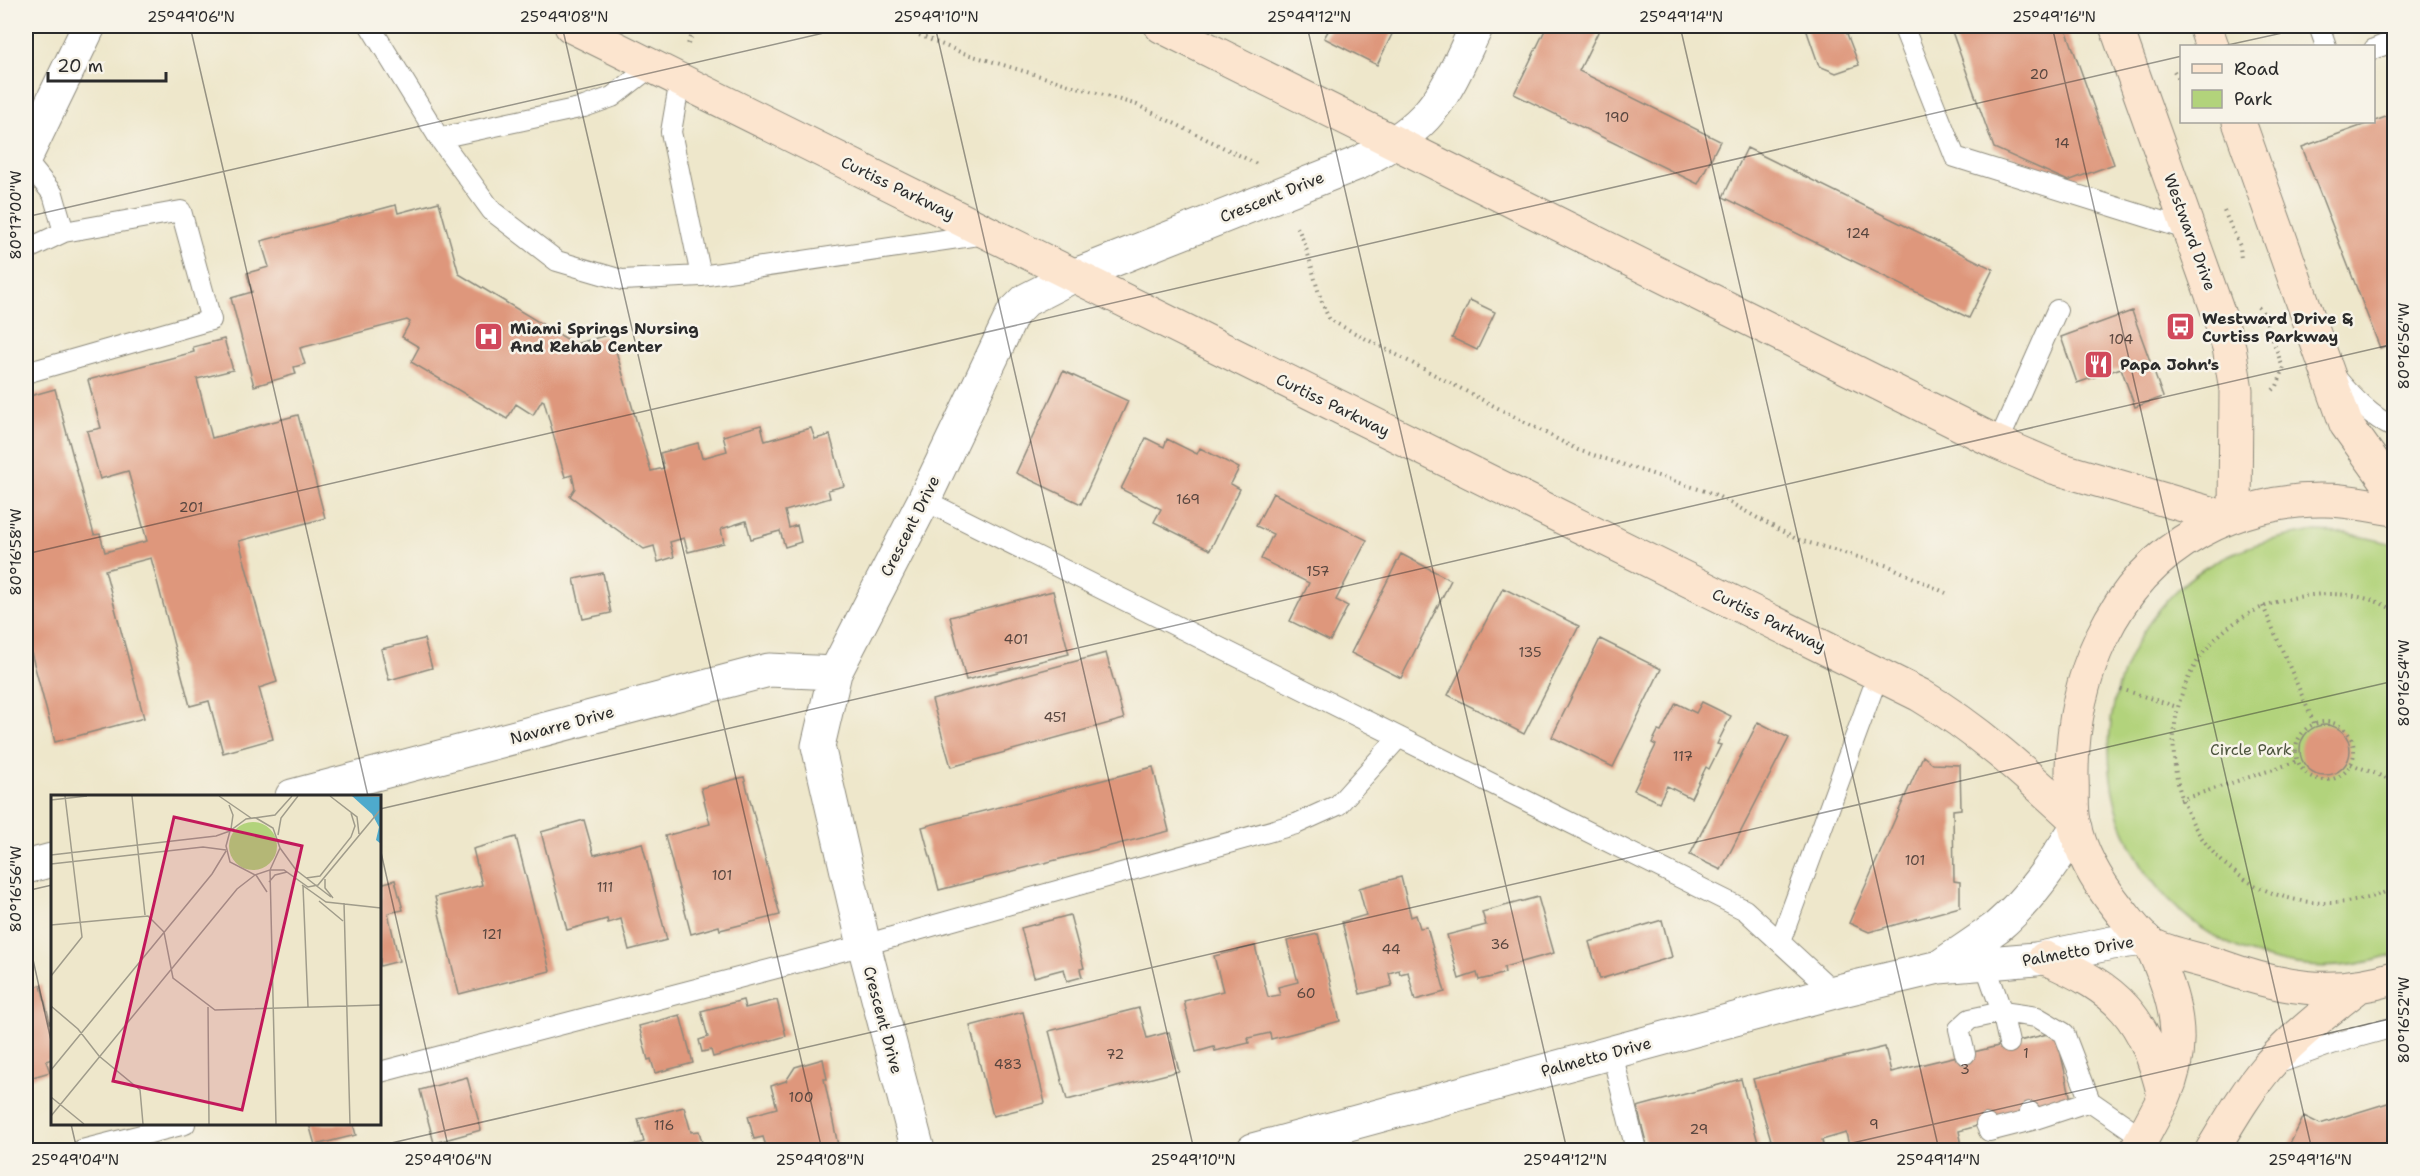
<svg xmlns="http://www.w3.org/2000/svg" width="2420" height="1176" font-family="'Shantell Sans',sans-serif">
<style>
.green{fill:#b2d37b;stroke:#6e7f53;stroke-width:1.5}
.building{fill:#de977b}
.lines{fill:none;stroke-linecap:round;stroke-linejoin:round}
.lane-casing{stroke:#8c897b;stroke-width:22}
.street-casing{stroke:#8c897b;stroke-width:35}
.secondary-casing{stroke:#8c897b;stroke-width:35}
.path{stroke:#8c897b;stroke-width:4;stroke-dasharray:1.5 4.5;stroke-linecap:butt}
.lane{stroke:#fff;stroke-width:20}
.street{stroke:#fff;stroke-width:33}
.secondary{stroke:#fce5cf;stroke-width:33}
.ticks{fill:none;stroke:#2b2b2b;stroke-width:1.5;stroke-opacity:0.45}
.labels{text-anchor:middle;dominant-baseline:central;stroke-width:5;stroke-linejoin:round;paint-order:stroke}
.number-label{font-size:14px;fill:#58463f}
.street-label{font-size:16px;fill:#2b2b2b;stroke:#f7f3e8}
.poi-label{font-size:16px;font-weight:bold;fill:#2b2b2b;stroke:#f7f3e8;text-anchor:start}
.park-label{font-size:16px;fill:#4d553f;stroke:#f7f3e8}
.inset-road{fill:none;stroke:#a09c8b;stroke-width:1.5}
.view{fill:#c2185b;fill-opacity:0.15;stroke:#c2185b;stroke-width:3}
.inset-edge{fill:none;stroke:#2b2b2b;stroke-width:3}
.neatline{fill:none;stroke:#2b2b2b;stroke-width:2}
.ticks-label{font-size:15px;text-anchor:middle;fill:#2b2b2b}
</style>
<rect width="100%" height="100%" fill="#f7f3e8"/>
<filter id="ink" filterUnits="userSpaceOnUse"><feTurbulence type="fractalNoise" baseFrequency=".0167" numOctaves="2"/><feDisplacementMap in="SourceGraphic" scale="12" xChannelSelector="R" yChannelSelector="G"/><feConvolveMatrix kernelMatrix="1 2 1 2 8 2 1 2 1" color-interpolation-filters="sRGB"/></filter>
<filter id="wash" filterUnits="userSpaceOnUse"><feTurbulence type="fractalNoise" baseFrequency=".008" numOctaves="4" result="noise"/><feDisplacementMap in="SourceGraphic" scale="24" xChannelSelector="R" yChannelSelector="G"/><feGaussianBlur stdDeviation="1.35" result="paint"/><feColorMatrix in="noise" values="0 0 0 0 0 0 0 0 0 0 0 0 0 0 0 0 0 1.4 0 .05"/><feComposite in="paint" operator="in"/></filter>
<g filter="url(#wash)">
<rect width="100%" height="100%" fill="#eee7cb"/>
<path class="green" d="M2310,532l36,1 48,11v411c-46,15 -95,16 -141,-1 -156,-56 -192,-252 -74,-366 36,-34 83,-48 131,-56z"/>
<g id="blocks">
<path class="building" d="M1331,26h65l-19,39 -53,-27z
M1547,26h54l-22,45 141,70 -22,43 -184,-90z
M1805,26h39l15,39 -23,8 -17,-7z
M1950,26h115l49,138 -46,17 -74,-33z
M2394,114v229l-14,5 -78,-201z
M1747,148l246,121 -24,49 -246,-121z
M439,202l20,72 116,70 36,-10 40,137 13,-3 -4,-15 38,-10 4,15 25,-7 -4,-15 38,-11 4,16 46,-13 4,11 15,-4 14,51 -16,4 2,8 -45,13 4,17 8,-3 4,17 -16,5 -5,-16 -29,8 -5,-18 -25,8 3,14 -36,9 -4,-14 -14,4 4,15 -16,5 -4,-16 -10,3 -74,-53 5,-8 -3,-13 -7,2 -21,-76 -2,-1 -9,15 -17,-11 -9,15 -96,-57 8,-15 -17,-10 8,-15 -3,-2 -107,28 5,16 -11,3 2,7 -42,12 -23,-88 21,-6 -5,-19 22,-6 -8,-26 135,-36 2,8z
M1470,300l25,12 -18,38 -25,-12z
M2132,311l31,86 -28,10 -14,-39 -44,15 -16,-46z
M224,339l9,31 -36,9 15,59 86,-23 27,103 -86,23 38,141 -18,6 14,51 -50,14 -14,-52 -19,5 -39,-148 -46,12 39,148 -89,24 -29,-108v-237l29,-8 39,146 6,-1 5,18 42,-11 -19,-70 -28,8 -13,-48 14,-3 -13,-48 106,-28 -1,-5z
M1063,371l65,30 -47,103 -65,-31z
M1146,438l18,9 3,-8 30,15 3,-6 39,20 -8,16 9,5 -30,61 -56,-28 7,-13 -40,-20z
M1273,493l94,47 -31,60 12,6 -18,35 -40,-20 19,-38 -48,-24 12,-25 -17,-8z
M1401,554l50,26 -50,98 -50,-25z
M603,573l8,40 -28,6 -9,-40z
M1503,588l76,38 -55,108 -76,-39z
M1053,591l16,63 -103,26 -16,-63z
M424,639l8,29 -43,12 -8,-31z
M1600,639l61,30 -48,98 -61,-30z
M1106,653l18,66 -173,48 -19,-67z
M1702,702l29,14 -14,28 4,1 -12,24 -3,-2 -15,31 -24,-12 -8,16 -25,-12 22,-45 -4,-2 6,-12 3,1 15,-29 20,10z
M1758,722l31,16 -68,132 -31,-15z
M2300 750a25 25 0 1 1 50 0a25 25 0 1 1-50 0Z
M1923,756l10,8 27,1 1,44 -8,1 1,71 6,1v25l-91,25 -20,-9z
M1153,767l16,64 -230,59 -17,-63z
M744,777l36,138 -60,15 -1,-4 -28,8 -26,-98 45,-12 -9,-36z
M584,820l10,35 48,-12 25,97 -38,10 -8,-31 -13,4 -1,-4 -40,11 -26,-98z
M516,837l34,134 -91,23 -24,-97 47,-12 -9,-36z
M1401,877l10,40 5,-2 4,13 7,-1 18,65 -30,8 -7,-28 -8,2 -1,-4 -10,3 3,13 -32,8 -18,-72 24,-7 -7,-27z
M395,880l8,30 -15,3 11,48 -19,5v-82z
M1538,897l16,56 -50,14 1,6 -13,4 -13,3 -2,-7 -18,6 -12,-44 39,-10 -4,-13z
M1070,915l14,53 -4,1 2,8 -15,4 -3,-12 -30,8 -13,-49z
M1662,920l10,37 -72,22 -11,-37z
M1318,934l22,87 -69,18 -1,-6 -22,5 1,5 -34,8 -1,-4 -18,5 -12,-51 39,-10 -9,-35 41,-10 13,51 12,-2 -2,-8 20,-5 -11,-41z
M41,985l9,38 2,-1v37l-6,2 4,11 -24,7v-83l4,-1 -2,-6z
M743,1000l2,8 32,-8 9,36 -73,21 -2,-7 -9,2 -3,-12 9,-3 -7,-26z
M1139,1008l8,30 22,-6 10,39 -112,29 -18,-69z
M1023,1012l22,91 -52,13 -23,-90z
M680,1015l13,48 -38,10 -4,-14 -3,1 -9,-34z
M2056,1032l15,68 -112,31 4,19h-113l-4,-17 -24,7 2,10h-50l-21,-71 132,-32 6,25z
M823,1059l4,20h-3l15,71h-86l13,-4 -3,-9 -9,2 -6,-23 29,-8 -6,-22 15,-5 9,-14z
M467,1077l14,53 -47,13 -14,-53z
M1741,1079l19,71h-112l-11,-43z
M2394,1101v49h-107l17,-34 16,8z
M684,1107l7,25 8,-1 5,19h-90l30,-8 -6,-23z
M309,1124h44l3,11 -41,10z"/>
</g>
</g>
<g filter="url(#ink)">
<use href="#blocks" fill-opacity="0" stroke="#8c897b" stroke-width="1.5"/>
<g class="lines">
<defs>
<path id="lane" d="M370,26l69,112 53,73 65,50 65,19 79,-4 284,-42
M1903,26l52,131 234,73
M2319,26l7,20
M2374,49l20,-8
M680,80l-9,52 30,144
M439,138l145,-31 28,-10 40,-31
M26,161l27,33 11,38
M26,250l38,-18 117,-21 30,109 -185,53
M2338,380c17,20 33,36 56,48
M1998,443l59,-133
M924,500l821,410 89,82
M1780,942l98,-267
M1985,964l17,48 35,5 27,16 26,68 52,36
M1612,1053l24,97
M1965,1054l-6,-25 11,-10 32,-7 7,31
M2279,1063l53,-19 62,-17
M380,1072l484,-127 432,-121 42,-19 61,-68
M2030,1112l2,8 58,-19
M1986,1124l3,7 43,-11
M82,1150l103,-26"/>
<path id="street" d="M26,156l63,-130
M292,796l477,-126 66,3
M26,867l26,-7
M1939,967c19,-13 39,-26 58,-40 32,-27 57,-64 79,-99
M918,1150l-54,-205 -46,-199 17,-73 89,-173 89,-187 13,-13 47,-24 288,-114c24,-14 52,-29 70,-52 20,-24 32,-56 46,-84
M1253,1150l581,-158 105,-25 97,-8 76,-16 33,-4"/>
<path id="secondary" d="M571,26l1349,669c57,34 104,77 153,122
M1161,26l837,417 58,25 171,50
M2116,26l101,283 12,38 7,43 -1,125
M2205,26l7,20
M2239,122l107,302 48,67
M2394,509c-22,-3 -46,-9 -69,-9 -43,-1 -89,11 -126,32 -89,49 -128,149 -127,246 1,14 -1,29 2,43 6,31 24,62 44,87 9,11 19,26 31,35 12,9 54,17 71,23 61,22 111,31 174,12
M2045,958c74,32 100,58 119,138
M2136,1150c9,-17 19,-35 28,-53 25,-55 11,-101 -13,-152
M2212,1150c17,-28 34,-58 56,-84 27,-30 59,-55 90,-79"/>
</defs>
<use href="#lane" class="lane-casing"/>
<use href="#street" class="street-casing"/>
<use href="#secondary" class="secondary-casing"/>
<path class="path" d="M897,26l63,26 177,53 120,59
M688,44l8,-18
M2174,71l8,12
M2224,211l16,35 1,14
M1297,227c16,30 17,64 33,93l248,130 136,44 82,45 93,27 57,27
M2258,307l5,6 20,55
M2273,390l4,-4 7,-18
M2263,606l51,117
M2394,610c-34,-20 -77,-19 -114,-9 -153,45 -137,272 22,300 31,5 64,1 92,-13
M2121,689l56,18
M2296 751a29 29 0 1 1 58 0a29 29 0 1 1-58 0Z
M2351,764l43,17
M2180,800l118,-39"/>
<use href="#lane" class="lane"/>
<use href="#street" class="street"/>
<use href="#secondary" class="secondary"/>
</g>
</g>
<path class="ticks" d="M190,26l178,770M562,26l260,1124M935,26l259,1124M1307,26l260,1124M1680,26l259,1124M2052,26l260,1124M2223,46l91,-20M26,217l828,-191M26,554l2156,-498M380,809l2014,-465M380,848l69,302M26,891l26,-6M26,928l26,117M71,1124l6,26M361,1150l2033,-469M1822,1150l572,-132"/>
<defs>
<symbol id="bus-square" viewBox="-11 -11 22 22"><rect x="-9" y="-9" width="18" height="18" rx="4" fill="#d1495b" stroke="#f7f3e8"/><path d="M-5-6H5V4H4V6H2V4H-2V6H-4V4H-5ZM-3.5-4V0h7V-4ZM-3.5 1.2v1.5H-2V1.2ZM2 1.2v1.5H3.5V1.2Z" fill="#fff"/></symbol>
<symbol id="hospital-square" viewBox="-11 -11 22 22"><rect x="-9" y="-9" width="18" height="18" rx="4" fill="#d1495b" stroke="#f7f3e8"/><path d="M-5-5h3v3.5h4V-5h3V5h-3V1.5h-4V5h-3Z" fill="#fff"/></symbol>
<symbol id="restaurant-square" viewBox="-11 -11 22 22"><rect x="-9" y="-9" width="18" height="18" rx="4" fill="#d1495b" stroke="#f7f3e8"/><path d="M-5-6h1v4h1v-4h1v4h1v-4h1v5L-1.5 .5V6h-2V.5L-5-1ZM5-6V6H3V1.5H1.5Q1.5-4 5-6Z" fill="#fff"/></symbol>
</defs>
<g fill-rule="evenodd">
<use href="#bus-square" x="2164" y="310" width="33" height="33"/>
<use href="#hospital-square" x="472" y="320" width="33" height="33"/>
<use href="#restaurant-square" x="2082" y="348" width="33" height="33"/>
</g>
<g class="labels">
<g class="number-label">
<text x="2039" y="74">20</text>
<text x="1617" y="117">190</text>
<text x="2062" y="143">14</text>
<text x="1858" y="233">124</text>
<text x="2121" y="339">104</text>
<text x="1188" y="499">169</text>
<text x="191" y="507">201</text>
<text x="1318" y="571">157</text>
<text x="1016" y="639">401</text>
<text x="1530" y="652">135</text>
<text x="1055" y="717">451</text>
<text x="1683" y="756">117</text>
<text x="1915" y="860">101</text>
<text x="722" y="875">101</text>
<text x="605" y="887">111</text>
<text x="492" y="934">121</text>
<text x="1500" y="944">36</text>
<text x="1391" y="949">44</text>
<text x="1306" y="993">60</text>
<text x="2026" y="1053">1</text>
<text x="1115" y="1054">72</text>
<text x="1008" y="1064">483</text>
<text x="1965" y="1069">3</text>
<text x="801" y="1097">100</text>
<text x="1874" y="1124">9</text>
<text x="664" y="1125">116</text>
<text x="1699" y="1129">29</text>
</g>
<g class="street-label">
<text transform="translate(898 188) rotate(26)">Curtiss Parkway</text>
<text transform="translate(1272 197) rotate(-22)">Crescent Drive</text>
<text transform="translate(2190 232) rotate(70)">Westward Drive</text>
<text transform="translate(1333 405) rotate(26)">Curtiss Parkway</text>
<text transform="translate(910 526) rotate(-63)">Crescent Drive</text>
<text transform="translate(1769 620) rotate(26)">Curtiss Parkway</text>
<text transform="translate(562 725) rotate(-15)">Navarre Drive</text>
<text transform="translate(2078 951) rotate(-10)">Palmetto Drive</text>
<text transform="translate(883 1020) rotate(75)">Crescent Drive</text>
<text transform="translate(1596 1057) rotate(-15)">Palmetto Drive</text>
</g>
<g class="poi-label">
<text x="2202" y="318">Westward Drive &amp;<tspan x="2202" dy="18">Curtiss Parkway</tspan></text>
<text x="510" y="328">Miami Springs Nursing<tspan x="510" dy="18">And Rehab Center</tspan></text>
<text x="2120" y="364">Papa John's</text>
</g>
<g class="park-label">
<text x="2251" y="749">Circle Park</text>
</g>
</g>
<g transform="translate(51 795)">
<rect width="330" height="330" fill="#eee7cb"/>
<path d="M178 51a24 24 0 1 1 48 0a24 24 0 1 1-48 0Z" fill="#b2d37b"/>
<path d="M301,1l29,1v47l-5,-4 3,-13 -7,-13z" fill="#4eaacc"/>
<path class="inset-road" d="M81,1l13,119M168,1l32,22M279,1l27,21 2,17M0,5l36,-4M178,10l4,10 -2,14M205,23l17,10 7,20 -10,22 -15,5 -25,-13 -4,-16 4,-15 16,-12 29,-4 17,-19M227,40l3,-17 17,-22M229,53l16,22 35,27M0,60l165,-19 14,-5M0,69l152,-17 23,3M219,75l6,254M219,75h14l24,17 10,-2 63,-76M205,80l11,17M255,83l14,-2 31,-39 4,-11 -4,-13M274,84v9l8,10M218,87l6,-7 12,-3M251,90l24,17 55,6M252,91l5,121M268,106l24,20M293,108l6,221M0,130l97,-9 16,16 9,46 42,32 166,-5M0,181l31,-39 -17,-141M0,211l27,23 21,27 41,34 3,34M157,212l1,117M0,275l161,-196 14,-23M0,302l33,27M0,321l186,-227 18,-14"/>
<path class="view" d="M123,22l128,29 -60,264 -129,-29z"/>
<rect width="330" height="330" class="inset-edge"/>
</g>
<rect width="2420" height="1176" fill="none" stroke="#f7f3e8" stroke-width="66"/>
<rect x="2180" y="45" width="195" height="78" fill="#f7f3e8" stroke="#a5a39c" stroke-width="1.5"/>
<rect x="2192" y="64" width="30" height="9" fill="#fce5cf" stroke="#a5a39c" stroke-width="1.5"/>
<text x="2234" y="75" font-size="18" fill="#2b2b2b">Road</text>
<rect x="2192" y="90" width="30" height="18" fill="#b2d37b" stroke="#a5a39c" stroke-width="1.5"/>
<text x="2234" y="105" font-size="18" fill="#2b2b2b">Park</text>
<path d="M48 72v9h118v-9" fill="none" stroke="#2b2b2b" stroke-width="3"/>
<text x="57" y="72" font-size="18" fill="#2b2b2b" stroke="#f7f3e8" stroke-width="4.5" paint-order="stroke">20 m</text>
<rect x="33" y="33" width="2354" height="1110" class="neatline"/>
<g class="ticks-label">
<text x="191" y="22">25°49'06"N</text>
<text x="564" y="22">25°49'08"N</text>
<text x="936" y="22">25°49'10"N</text>
<text x="1309" y="22">25°49'12"N</text>
<text x="1681" y="22">25°49'14"N</text>
<text x="2054" y="22">25°49'16"N</text>
<text transform="translate(16 215) rotate(-90)" y="5">80°17'00"W</text>
<text transform="translate(2404 346) rotate(-90)" y="5">80°16'56"W</text>
<text transform="translate(16 552) rotate(-90)" y="5">80°16'58"W</text>
<text transform="translate(2404 683) rotate(-90)" y="5">80°16'54"W</text>
<text transform="translate(16 889) rotate(-90)" y="5">80°16'56"W</text>
<text transform="translate(2404 1020) rotate(-90)" y="5">80°16'52"W</text>
<text x="75" y="1165">25°49'04"N</text>
<text x="448" y="1165">25°49'06"N</text>
<text x="820" y="1165">25°49'08"N</text>
<text x="1193" y="1165">25°49'10"N</text>
<text x="1565" y="1165">25°49'12"N</text>
<text x="1938" y="1165">25°49'14"N</text>
<text x="2310" y="1165">25°49'16"N</text>
</g>
</svg>
